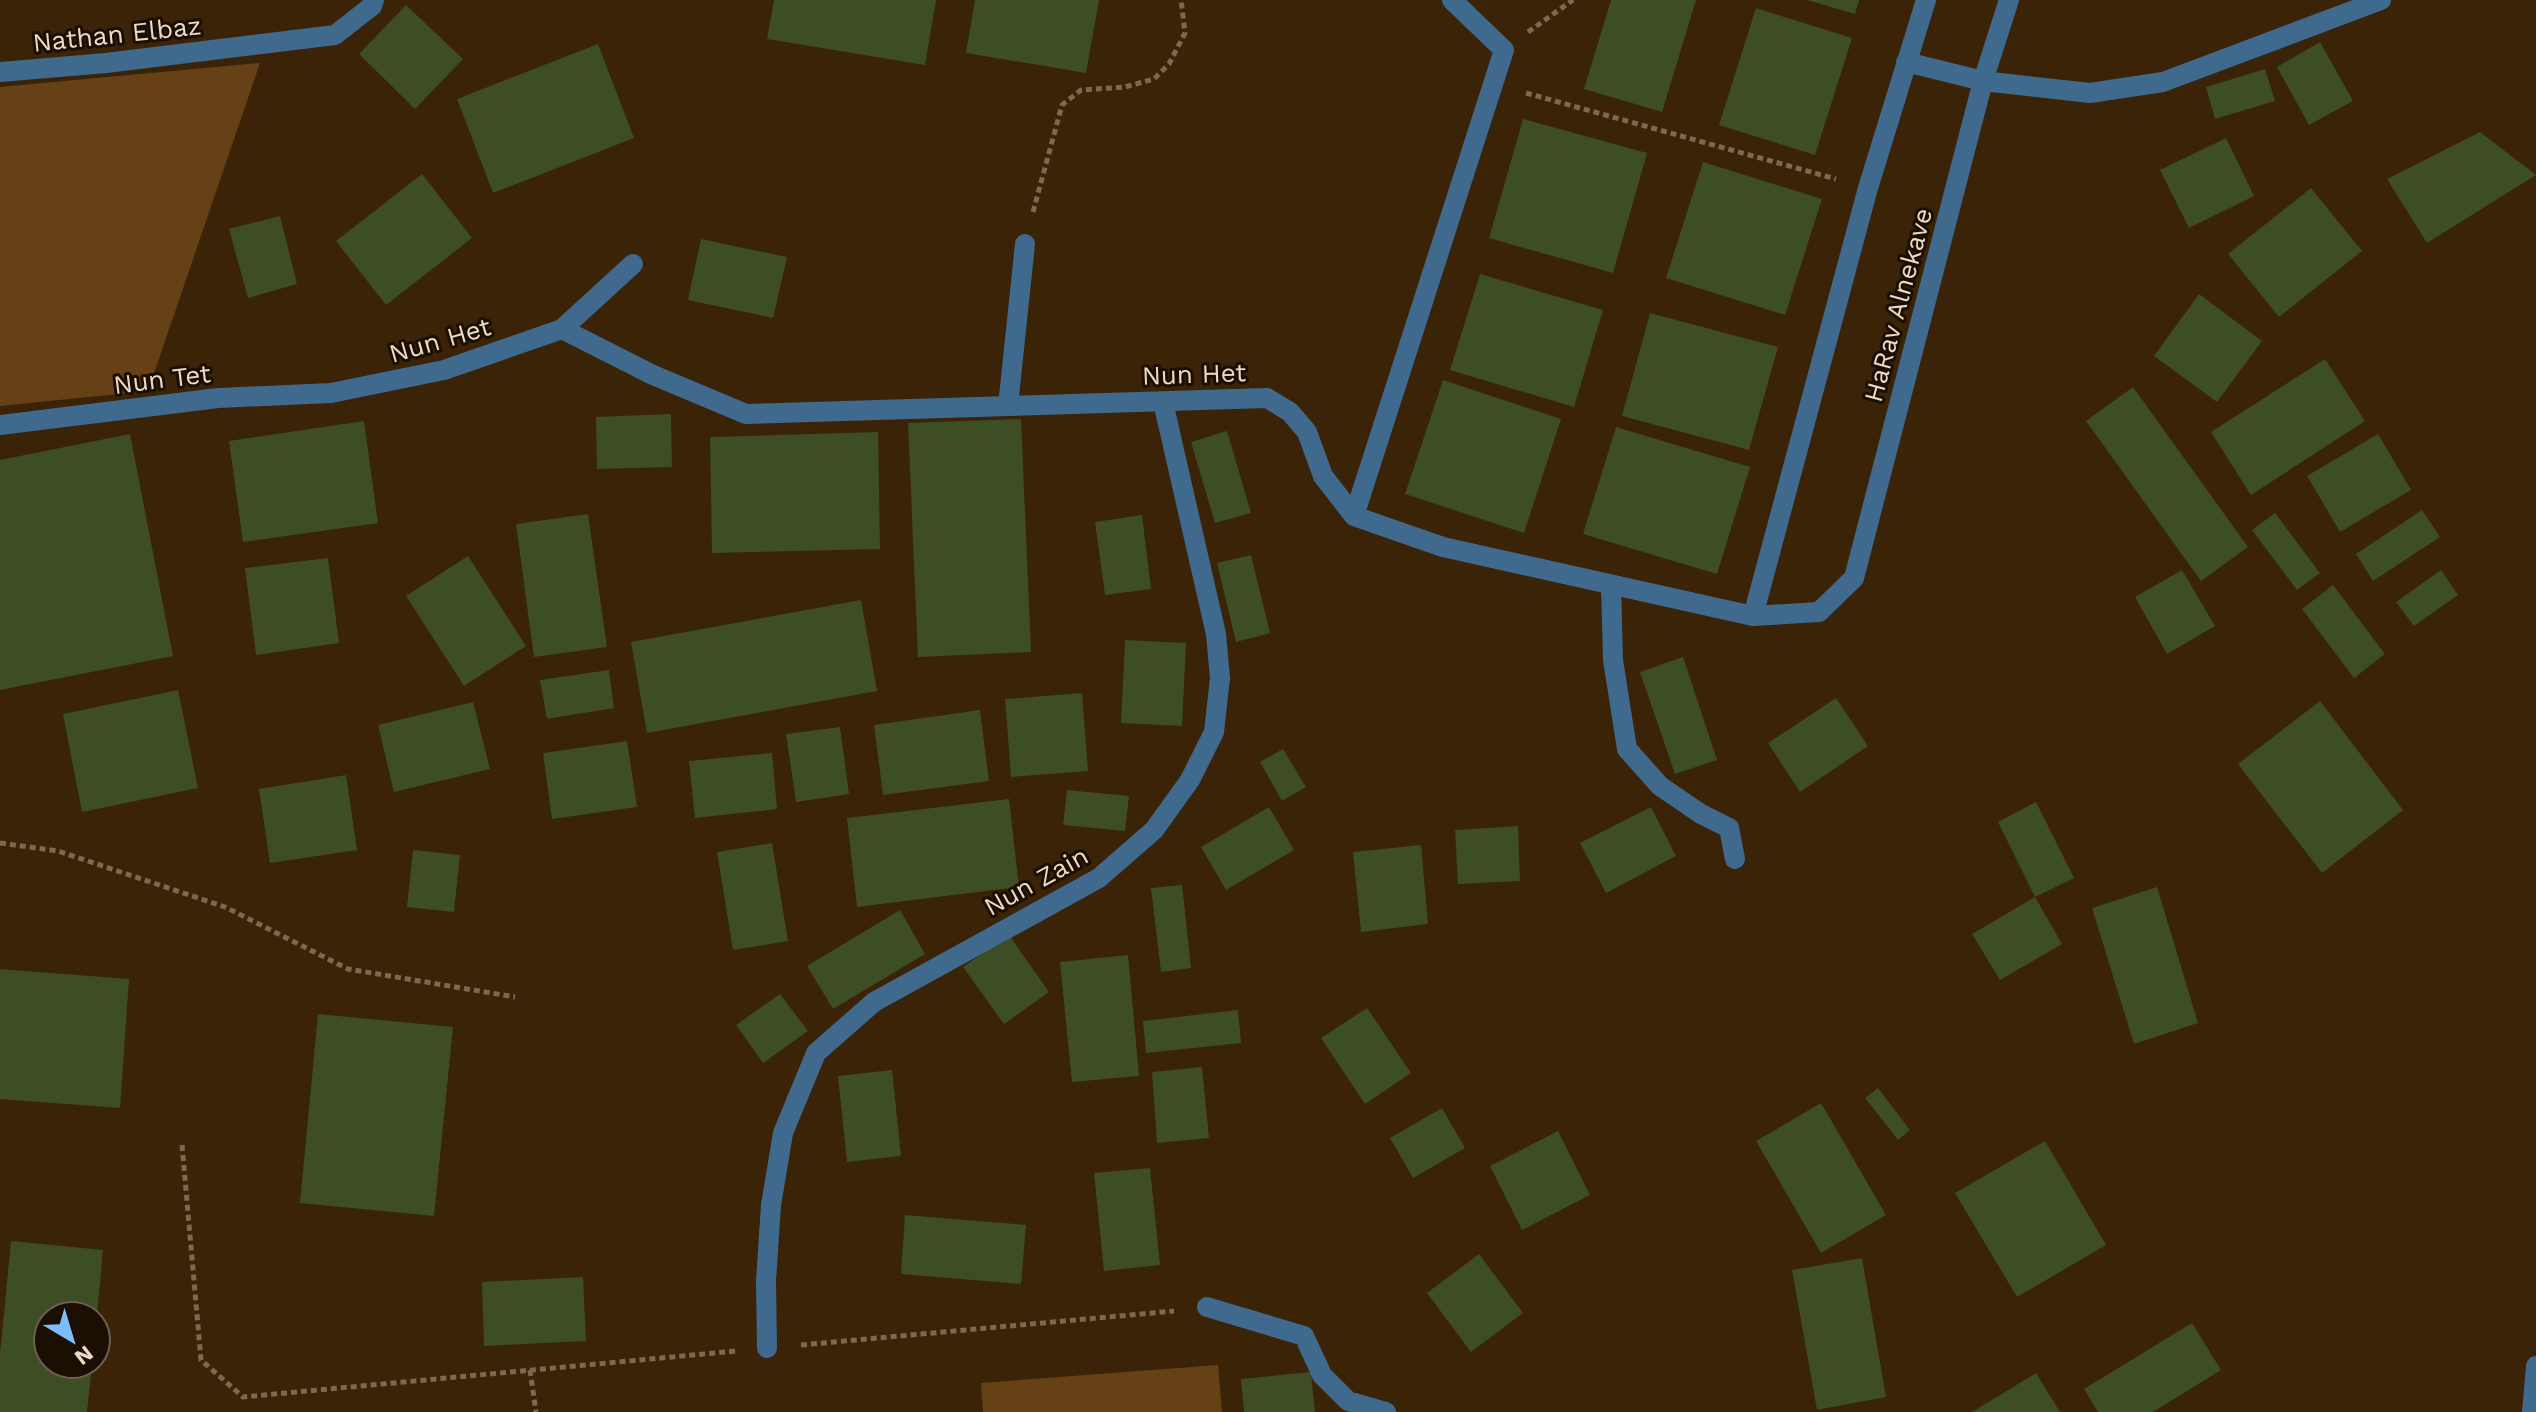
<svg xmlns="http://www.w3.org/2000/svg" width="2536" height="1412" font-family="'Work Sans',sans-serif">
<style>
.green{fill:#664116}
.building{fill:#3d4d24}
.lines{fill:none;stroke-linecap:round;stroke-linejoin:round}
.path{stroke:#7e6850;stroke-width:5;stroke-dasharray:6 4;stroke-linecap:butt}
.minor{stroke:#3f698d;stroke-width:20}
.labels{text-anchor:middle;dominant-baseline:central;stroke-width:6;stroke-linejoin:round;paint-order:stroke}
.street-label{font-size:26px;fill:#edd9c7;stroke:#1b0e02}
</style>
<rect width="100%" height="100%" fill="#3a2307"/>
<path class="green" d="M260,63l-112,328 -148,15v-319z
M1218,1365l4,47h-239l-2,-29z"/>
<path class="building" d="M774,0h162l-11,65 -158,-26z
M975,0h124l-13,73 -120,-20z
M1611,0h85l-34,112 -78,-23z
M1807,0h52l-4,14z
M406,5l57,54 -48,50 -56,-55z
M1756,8l96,30 -37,117 -96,-30z
M2320,42l33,59 -44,24 -32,-58z
M598,44l36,94 -141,55 -36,-94z
M2265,69l10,32 -60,18 -9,-32z
M1523,119l124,34 -34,120 -124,-35z
M2480,132l56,43 -109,68 -40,-64z
M2226,138l28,58 -65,32 -29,-58z
M1703,162l119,37 -37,116 -119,-37z
M422,174l50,64 -86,67 -50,-64z
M2311,188l51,63 -83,66 -51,-63z
M280,216l17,68 -49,14 -19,-69z
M701,239l86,18 -14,61 -85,-18z
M1480,274l123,36 -29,97 -124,-37z
M2199,294l63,47 -45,61 -63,-46z
M1650,313l128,34 -29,103 -127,-34z
M2325,359l40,62 -114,74 -40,-63z
M1443,380l118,39 -37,114 -119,-39z
M2133,387l115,160 -47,34 -115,-160z
M671,414l1,53 -75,2 -1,-52z
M1021,419l10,233 -113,5 -10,-234z
M364,421l14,102 -135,19 -14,-101z
M1616,427l134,40 -33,107 -134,-40z
M1227,431l24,82 -36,10 -24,-81z
M878,432l2,117 -168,4 -2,-116z
M130,434l43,222 -173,34v-230z
M2378,434l33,56 -71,42 -33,-56z
M2422,510l18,27 -67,44 -17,-27z
M2275,513l45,60 -23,17 -45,-60z
M588,514l19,133 -73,10 -18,-133z
M1142,515l9,74 -46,6 -10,-73z
M1251,555l19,78 -34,9 -19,-79z
M468,556l58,90 -62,40 -58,-90z
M328,558l11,85 -83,12 -11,-87z
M2182,570l33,56 -48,28 -32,-57z
M2441,570l17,25 -44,31 -18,-24z
M2333,585l52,69 -31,24 -52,-69z
M861,600l16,91 -230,42 -16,-91z
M1125,640l61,3 -4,83 -61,-3z
M1683,657l34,103 -42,14 -35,-102z
M609,670l5,38 -67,11 -7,-39z
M178,690l20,98 -116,24 -19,-98z
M1082,693l6,78 -77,6 -6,-78z
M1836,698l32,48 -68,46 -32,-49z
M2320,701l83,109 -81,63 -84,-109z
M473,702l17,67 -96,23 -16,-67z
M980,710l9,71 -106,14 -9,-70z
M840,727l9,67 -53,8 -10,-68z
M627,741l10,66 -85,12 -9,-66z
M1283,749l23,38 -24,14 -22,-39z
M772,753l5,56 -82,9 -6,-57z
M346,775l11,75 -87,13 -11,-74z
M1067,790l62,6 -4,35 -62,-6z
M1009,799l10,88 -162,20 -10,-89z
M2036,802l38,76 -39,19 -37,-75z
M1269,807l25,43 -68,40 -25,-43z
M1651,807l25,49 -70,37 -26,-50z
M1518,826l2,55 -62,3 -3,-54z
M772,843l16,98 -55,9 -16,-98z
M1421,845l7,79 -67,8 -8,-80z
M413,850l47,5 -6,57 -47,-5z
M1182,885l9,83 -30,4 -10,-84z
M2157,887l41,136 -64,21 -42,-136z
M2035,897l27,47 -62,36 -28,-46z
M900,910l25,44 -92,55 -26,-43z
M1009,935l40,57 -45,32 -41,-57z
M1128,955l11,121 -67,6 -12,-120z
M0,969l129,10 -9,129 -120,-9z
M780,994l28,37 -45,32 -27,-38z
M1367,1008l44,65 -46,31 -44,-66z
M1238,1010l3,33 -95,10 -3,-32z
M318,1014l135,13 -19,189 -134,-13z
M1202,1067l7,71 -52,5 -5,-71z
M892,1070l9,86 -54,6 -9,-86z
M1878,1088l32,42 -12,10 -33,-42z
M1821,1103l65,112 -65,38 -65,-112z
M1442,1108l23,40 -52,30 -23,-40z
M1558,1131l32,64 -68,35 -32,-64z
M2045,1141l61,104 -89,52 -62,-104z
M1150,1168l10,97 -56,6 -10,-98z
M905,1215l121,10 -5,59 -120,-10z
M11,1241l92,9 -6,66h-49v48h44l-5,48h-87v-57z
M1479,1254l44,59 -52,39 -44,-59z
M1862,1258l24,139 -69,13 -25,-140z
M583,1277l3,64 -102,5 -2,-64z
M2192,1323l29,47 -68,42h-55l-14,-23z
M1311,1372l4,40h-71l-3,-33z
M2036,1373l24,39h-88z"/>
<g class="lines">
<path class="path" d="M1528,32l45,-32
M1526,93l310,86
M1033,212l29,-107 19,-15 44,-3 29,-8 15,-15 16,-31 -4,-33
M0,843l58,8 167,56 123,62 167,28
M182,1145l19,215 42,37 493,-46
M801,1345l373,-34
M530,1370l6,42"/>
<path class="minor" d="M1906,62l77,19 107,12 73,-11 218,-82
M0,72l106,-9 229,-28 37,-29 2,-6
M562,329l91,46 93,39 521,-16 23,14 17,20 16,44 31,40 89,31 310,69 66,-4 35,-34 129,-497 26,-81
M1008,406l17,-162
M0,425l218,-27 113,-5 113,-23 118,-41 71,-65
M1354,516l150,-466 -52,-50
M1611,586l2,74 14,89 33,37 41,28 28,14 6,31
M1753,616l115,-428 58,-188
M1207,1307l97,29 18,39 26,26 38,11
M767,1348l-1,-67 5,-76 12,-72 33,-80 58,-51 225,-124 55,-48 36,-50 24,-48 6,-54 -4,-44 -53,-232
M2532,1412l4,-46"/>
</g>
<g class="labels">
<g class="street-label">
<text transform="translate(117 34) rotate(-6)">Nathan Elbaz</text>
<text transform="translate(1898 305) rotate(-75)">HaRav Alnekave</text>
<text transform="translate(440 340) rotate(-16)">Nun Het</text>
<text transform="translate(1194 374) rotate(-2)">Nun Het</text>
<text transform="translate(162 379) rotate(-7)">Nun Tet</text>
<text transform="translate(1036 881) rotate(-29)">Nun Zain</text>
</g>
</g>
<g transform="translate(72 1340) rotate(142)"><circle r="38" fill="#1b0e02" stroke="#6f5f51" stroke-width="2"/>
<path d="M0-6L14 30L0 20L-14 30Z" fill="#7cbef9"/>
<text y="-12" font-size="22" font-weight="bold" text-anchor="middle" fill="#edd9c7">N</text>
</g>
</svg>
